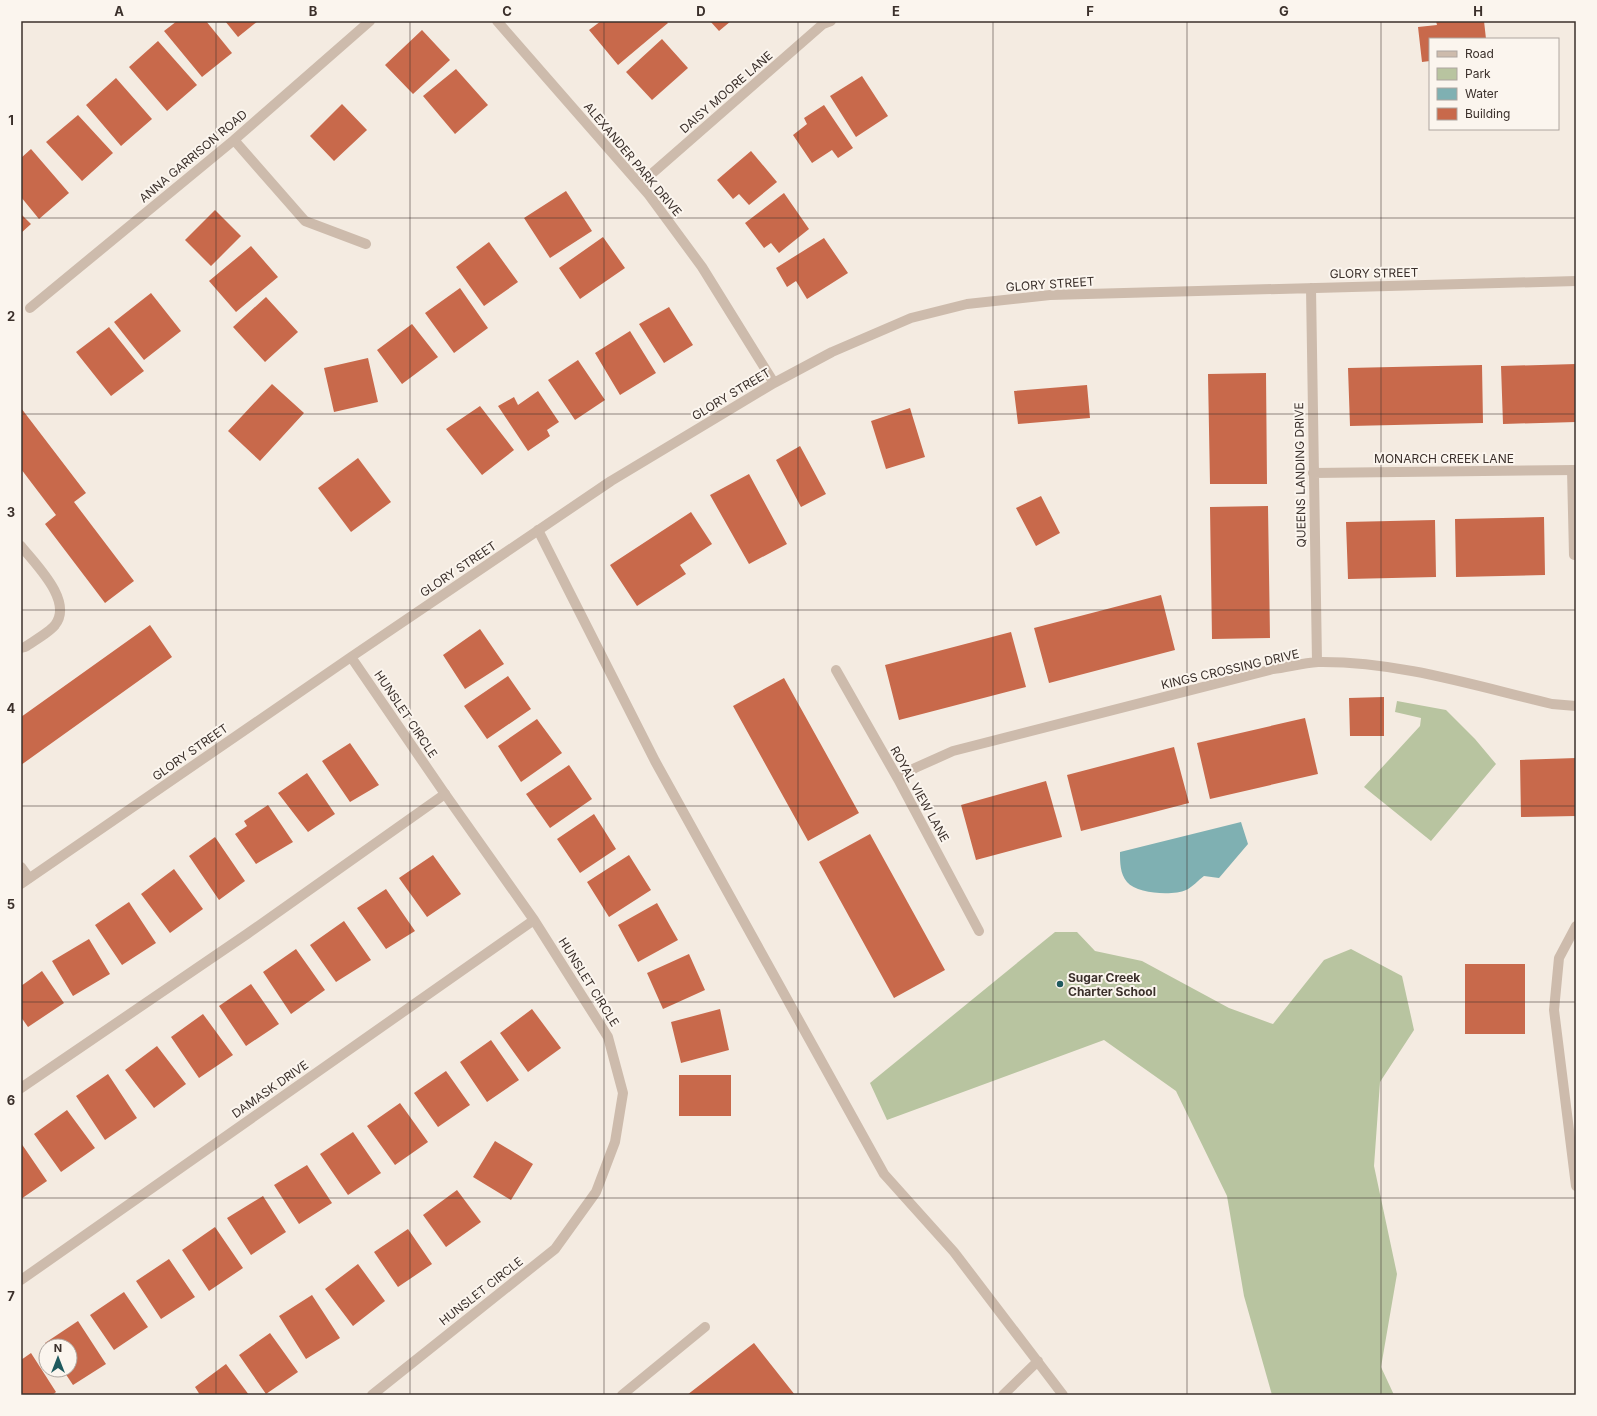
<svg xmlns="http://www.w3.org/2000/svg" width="1597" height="1416" font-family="Inter,sans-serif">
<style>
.green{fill:#b8c4a0}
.water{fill:#7fb0b2}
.building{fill:#c8694b}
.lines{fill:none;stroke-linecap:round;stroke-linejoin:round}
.service{stroke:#cdbbac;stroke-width:10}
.minor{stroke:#cdbbac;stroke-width:10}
.grid{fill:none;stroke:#3b302b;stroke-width:1;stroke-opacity:0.55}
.poi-dot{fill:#1f5a5e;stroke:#fbf5ee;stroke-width:1.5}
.labels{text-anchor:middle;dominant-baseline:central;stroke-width:4;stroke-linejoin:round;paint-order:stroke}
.street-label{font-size:12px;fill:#3b302b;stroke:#fbf5ee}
.poi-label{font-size:12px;font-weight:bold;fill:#3b302b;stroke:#fbf5ee;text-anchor:start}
.neatline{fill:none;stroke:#3b302b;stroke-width:1.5}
.grid-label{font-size:13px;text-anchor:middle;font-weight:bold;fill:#3b302b}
</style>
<rect width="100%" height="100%" fill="#f4ebe1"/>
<path class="green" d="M1397,701l49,9 29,29 21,25 -65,77 -67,-54 56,-61 1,-8 -26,-6z
M1055,932h22l18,19 47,10 87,47 44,16 51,-64 27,-11 51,27 12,54 -34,52 -6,84 23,108 -16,93 13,28h-122l-28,-99 -17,-100 -51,-105 -72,-51 -217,80 -17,-37z"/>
<path class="water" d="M1241,822l7,22 -29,34 -15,-2c-6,4 -11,11 -18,14 -13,6 -49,4 -59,-8 -7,-8 -7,-20 -7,-30z"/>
<path class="building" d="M177,21h29l26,32 -30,24 -38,-46z
M225,21h33l-20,16z
M601,21h65l2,2 -50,42 -29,-35z
M710,21h21l-12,10z
M1436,21h48l2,18h-56v22l-8,1 -4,-35 19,-2z
M422,30l28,30 -37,34 -28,-29z
M662,39l26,29 -36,32 -26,-28z
M158,41l39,44 -30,26 -38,-44z
M456,69l32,36 -33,29 -32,-38z
M862,76l26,40 -32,21 -26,-41z
M116,78l36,41 -31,27 -35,-41z
M342,104l25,26 -33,31 -24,-25z
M824,105l29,43 -15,10 -6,-8 -20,13 -19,-28 14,-11 -3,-6z
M78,115l35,38 -31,28 -36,-39z
M31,149l38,44 -30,26 -18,-22v-39z
M751,151l26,31 -28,23 -10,-11 -6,5 -16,-19z
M566,191l26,40 -42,27 -26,-40z
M784,193l25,36 -30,24 -8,-10 -7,5 -19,-25z
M215,210l26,26 -30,30 -26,-26z
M21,214l10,10 -10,9z
M603,237l22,31 -45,31 -21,-31z
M824,238l24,35 -41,26 -11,-18 -9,6 -11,-19z
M489,242l29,40 -34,24 -28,-39z
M251,246l27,31 -42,35 -27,-31z
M460,288l28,40 -34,25 -29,-40z
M151,293l30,38 -37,29 -30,-38z
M266,297l32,35 -33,30 -32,-35z
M669,307l24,38 -29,18 -25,-39z
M412,324l26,33 -36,27 -25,-34z
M109,327l35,44 -33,25 -35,-44z
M630,331l26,42 -36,22 -25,-42z
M368,358l10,44 -44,10 -10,-44z
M578,360l27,40 -30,20 -27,-40z
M1576,364v58l-73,2 -2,-58z
M1482,365l1,58 -133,3 -2,-58z
M1266,373l1,111h-57l-2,-110z
M272,384l32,29 -44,48 -32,-30z
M1087,385l3,33 -72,6 -4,-33z
M538,391l21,31 -12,8 3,6 -22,15 -30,-45 16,-9 4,8z
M480,406l34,44 -32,25 -36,-46z
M21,408l65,85 -12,9 60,79 -29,22 -60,-79 11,-9 -35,-46z
M910,408l15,49 -39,12 -15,-48z
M800,446l26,48 -25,13 -25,-47z
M358,458l33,44 -40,30 -33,-44z
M749,474l38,70 -38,20 -39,-69z
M1041,496l19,37 -24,13 -20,-38z
M1268,506l2,132 -58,1 -2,-132z
M691,512l21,32 -32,21 6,9 -49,32 -27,-41z
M1544,517l1,58 -89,2 -1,-58z
M1435,520l1,57 -88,2 -2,-57z
M1161,595l14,55 -126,33 -15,-55z
M150,625l22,32 -151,108v-48z
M480,629l24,35 -39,25 -22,-34z
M1011,632l15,55 -127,33 -14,-55z
M508,676l23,33 -44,30 -23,-33z
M784,678l75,135 -51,28 -75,-135z
M1384,697v39h-34l-1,-38z
M1305,718l13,56 -108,25 -13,-56z
M537,719l25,34 -41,29 -23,-36z
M350,743l29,42 -29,17 -28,-41z
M1174,747l15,56 -108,28 -14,-56z
M1576,758v58l-55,1 -1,-57z
M569,765l23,34 -42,29 -24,-34z
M307,773l28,41 -27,18 -30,-39z
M1046,781l16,56 -86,23 -15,-55z
M268,805l25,37 -37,22 -21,-30 12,-8 -3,-5z
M594,814l22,35 -36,24 -23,-34z
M870,834l75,136 -51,28 -75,-136z
M215,837l30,44 -26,19 -30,-44z
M433,855l28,39 -34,23 -28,-39z
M629,855l22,35 -42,27 -22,-35z
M174,869l29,40 -33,24 -29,-39z
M386,889l29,42 -29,18 -29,-41z
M129,902l27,41 -34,22 -27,-40z
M657,903l21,37 -40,22 -20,-37z
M344,921l27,39 -35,22 -26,-37z
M89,939l21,35 -37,22 -21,-35z
M296,949l29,41 -34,24 -28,-42z
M689,954l16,36 -42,19 -16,-36z
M1465,964h60v70h-60z
M42,971l22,32 -36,24 -7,-10v-31z
M251,984l28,40 -33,22 -27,-40z
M532,1009l29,39 -33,24 -28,-39z
M720,1009l9,41 -48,13 -10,-41z
M203,1014l30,41 -34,23 -28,-41z
M491,1040l28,40 -32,22 -27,-40z
M157,1046l29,38 -32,24 -29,-38z
M446,1071l24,34 -32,22 -24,-34z
M108,1074l29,44 -32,22 -29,-44z
M679,1075h52v41h-52z
M400,1103l28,39 -33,23 -28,-39z
M67,1110l28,38 -34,24 -27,-38z
M353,1132l28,41 -33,22 -28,-41z
M495,1141l38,23 -22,36 -38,-23z
M21,1143l26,38 -26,18z
M307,1165l25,38 -33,21 -25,-39z
M457,1190l24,32 -35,25 -23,-32z
M263,1196l23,36 -35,23 -24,-37z
M215,1227l28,41 -34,23 -27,-41z
M408,1229l24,35 -34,23 -24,-35z
M169,1259l26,38 -34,22 -25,-38z
M358,1264l27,37 -32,25 -28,-37z
M124,1292l24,35 -34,23 -24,-35z
M312,1295l28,43 -34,21 -27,-43z
M78,1321l28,43 -33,21 -10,-15h7v-24h-23l-2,-3z
M270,1333l28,39 -32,22 -27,-39z
M754,1343l41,52h-108z
M31,1353l25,39 -4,3h-31v-35z
M226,1364l23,31h-49l-5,-8z"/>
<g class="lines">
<path class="service" d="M1572,470l2,85
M538,530l117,231 229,413 70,78 109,143
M21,546c14,18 53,55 34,79 -5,7 -23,17 -30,22l-4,1
M21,867l8,11
M1576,926l-17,32 -5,52 22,176
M21,1088l226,-154 198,-140
M622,1395l83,-68
M1003,1395l35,-34"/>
<path class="minor" d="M497,21l152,174 53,72 72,116
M234,140l71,81 61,23
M640,184l183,-160 8,-3
M1311,288l6,374
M30,308l204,-168 136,-119
M1313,473l263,-3
M351,657l94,137 89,126 74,117 15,56 -8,49 -19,50 -41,57 -183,146
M836,670l62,109 81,152
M898,779l17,-11 38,-17 320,-82c15,-2 30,-6 45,-7 80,-1 158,24 234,42l24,2
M21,884l330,-227 260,-176 163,-98 58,-31 79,-34 56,-14 83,-9 526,-14
M21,1280l513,-360"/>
</g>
<path class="grid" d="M216,21v1374M410,21v1374M604,21v1374M798,21v1374M993,21v1374M1187,21v1374M1381,21v1374M21,218h1555M21,414h1555M21,610h1555M21,806h1555M21,1002h1555M21,1198h1555"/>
<circle class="poi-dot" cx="1060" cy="984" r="4"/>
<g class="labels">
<g class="street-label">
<text transform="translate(726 92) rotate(-41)">DAISY MOORE LANE</text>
<text transform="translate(193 156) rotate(-40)">ANNA GARRISON ROAD</text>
<text transform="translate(633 159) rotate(50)">ALEXANDER PARK DRIVE</text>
<text transform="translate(1374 273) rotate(-1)">GLORY STREET</text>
<text transform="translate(1050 284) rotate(-4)">GLORY STREET</text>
<text transform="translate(731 394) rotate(-31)">GLORY STREET</text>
<text x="1444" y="458">MONARCH CREEK LANE</text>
<text transform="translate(1300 475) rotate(-91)">QUEENS LANDING DRIVE</text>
<text transform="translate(458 569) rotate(-34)">GLORY STREET</text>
<text transform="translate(1230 669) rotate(-13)">KINGS CROSSING DRIVE</text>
<text transform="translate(406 714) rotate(56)">HUNSLET CIRCLE</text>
<text transform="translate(190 752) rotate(-35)">GLORY STREET</text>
<text transform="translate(920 794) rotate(61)">ROYAL VIEW LANE</text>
<text transform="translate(589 982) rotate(58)">HUNSLET CIRCLE</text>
<text transform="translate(270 1089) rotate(-35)">DAMASK DRIVE</text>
<text transform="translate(481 1291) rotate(-38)">HUNSLET CIRCLE</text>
</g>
<g class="poi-label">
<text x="1068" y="977">Sugar Creek<tspan x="1068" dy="14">Charter School</tspan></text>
</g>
</g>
<rect width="1597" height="1416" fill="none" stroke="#fbf5ee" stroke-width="44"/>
<rect x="1429" y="38" width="130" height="92" fill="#fbf5ee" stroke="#aea6a0"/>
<rect x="1437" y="51" width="20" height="6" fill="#cdbbac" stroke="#aea6a0"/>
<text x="1465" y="58" font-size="12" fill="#3b302b">Road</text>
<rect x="1437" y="68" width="20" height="12" fill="#b8c4a0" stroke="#aea6a0"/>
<text x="1465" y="78" font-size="12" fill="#3b302b">Park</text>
<rect x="1437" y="88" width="20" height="12" fill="#7fb0b2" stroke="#aea6a0"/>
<text x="1465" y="98" font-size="12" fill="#3b302b">Water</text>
<rect x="1437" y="108" width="20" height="12" fill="#c8694b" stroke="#aea6a0"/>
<text x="1465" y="118" font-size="12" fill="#3b302b">Building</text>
<g transform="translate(58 1358)"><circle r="19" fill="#fbf5ee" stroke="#aea6a0"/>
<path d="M0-3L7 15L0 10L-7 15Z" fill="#1f5a5e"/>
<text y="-6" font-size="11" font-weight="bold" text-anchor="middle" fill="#3b302b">N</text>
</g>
<rect x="22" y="22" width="1553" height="1372" class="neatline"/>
<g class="grid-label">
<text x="119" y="16">A</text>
<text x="313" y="16">B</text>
<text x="507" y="16">C</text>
<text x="701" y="16">D</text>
<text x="896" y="16">E</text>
<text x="1090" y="16">F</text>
<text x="1284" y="16">G</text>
<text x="1478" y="16">H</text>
<text x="11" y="125">1</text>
<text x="11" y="321">2</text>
<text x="11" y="517">3</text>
<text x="11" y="713">4</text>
<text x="11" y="909">5</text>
<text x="11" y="1105">6</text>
<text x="11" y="1301">7</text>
</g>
</svg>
